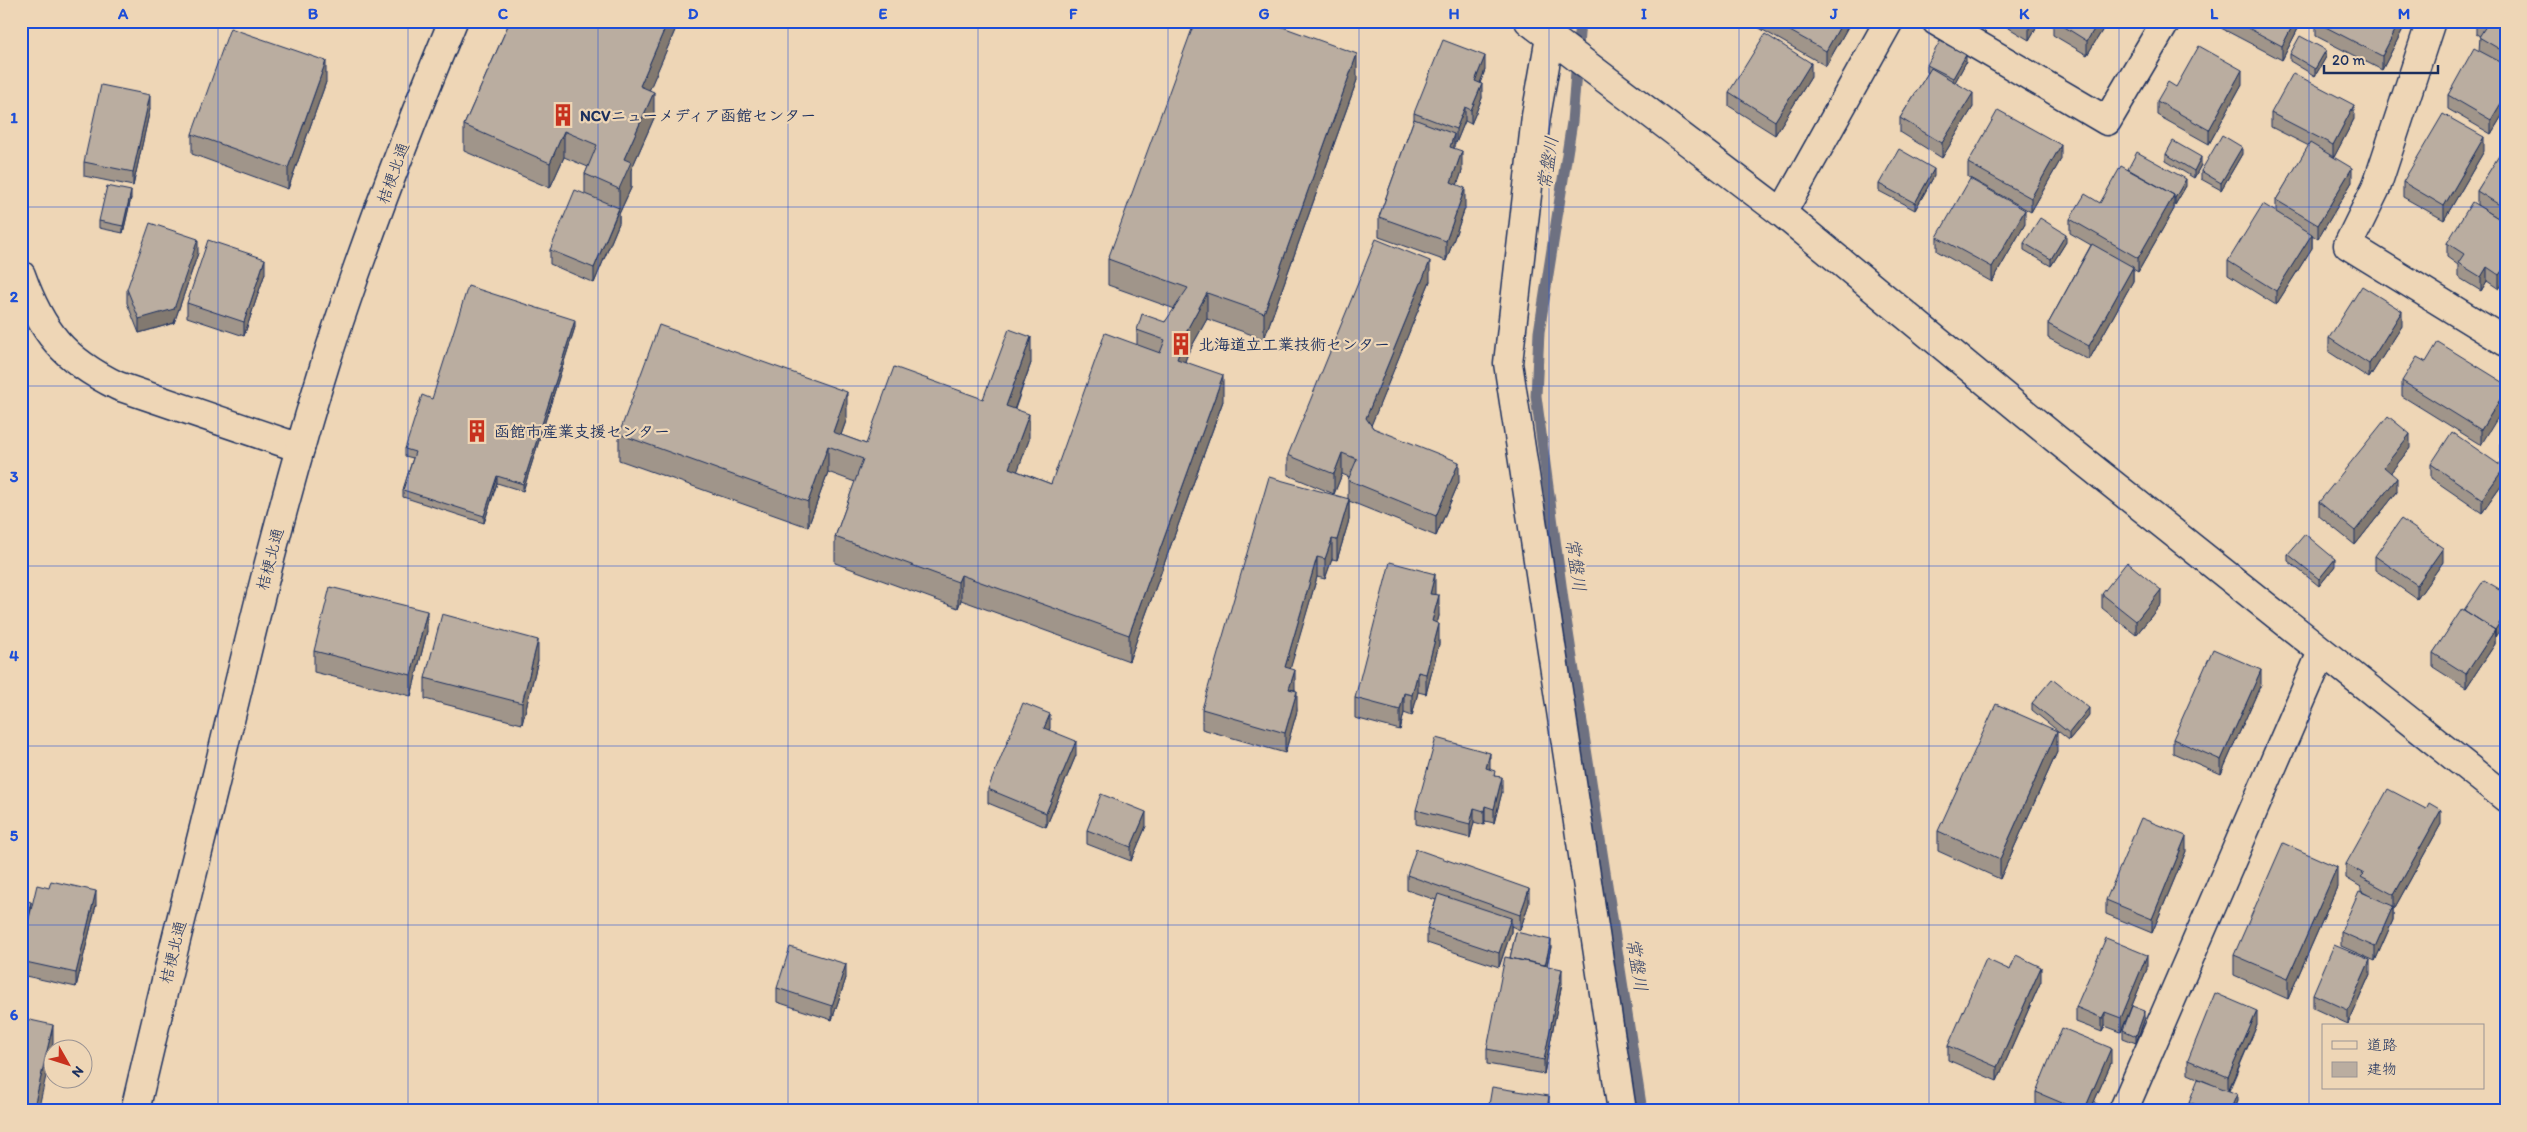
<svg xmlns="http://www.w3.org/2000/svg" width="2527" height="1132" font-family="Itim,'Klee One',sans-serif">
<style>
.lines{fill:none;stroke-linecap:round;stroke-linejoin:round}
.stream{stroke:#6e7181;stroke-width:11}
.street-casing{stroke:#1b2f5e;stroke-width:31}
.secondary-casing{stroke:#1b2f5e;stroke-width:31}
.street{stroke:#eed6b6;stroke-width:28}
.secondary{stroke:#eed6b6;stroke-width:28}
.wall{fill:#a0958a;stroke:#1b2f5e}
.shaded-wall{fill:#827970;stroke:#1b2f5e}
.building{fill:#baada0;stroke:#1b2f5e}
.grid{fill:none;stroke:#1d4ed8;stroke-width:1;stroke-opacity:0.55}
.labels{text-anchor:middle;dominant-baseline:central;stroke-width:4.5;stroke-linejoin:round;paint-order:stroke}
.poi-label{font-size:16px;font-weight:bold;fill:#1b2f5e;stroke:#eed6b6;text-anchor:start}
.street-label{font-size:16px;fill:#1b2f5e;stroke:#eed6b6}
.water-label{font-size:18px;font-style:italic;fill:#37456a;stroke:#eed6b6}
.neatline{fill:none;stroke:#1d4ed8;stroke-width:2}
.grid-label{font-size:16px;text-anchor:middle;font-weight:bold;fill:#1d4ed8}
</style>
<rect width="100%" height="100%" fill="#eed6b6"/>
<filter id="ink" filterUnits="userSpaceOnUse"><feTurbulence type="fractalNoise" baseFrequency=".02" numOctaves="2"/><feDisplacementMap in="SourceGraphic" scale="10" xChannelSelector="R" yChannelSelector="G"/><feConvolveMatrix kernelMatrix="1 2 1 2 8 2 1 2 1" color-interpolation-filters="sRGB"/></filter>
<g filter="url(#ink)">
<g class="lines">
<path class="stream" d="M1580,21l-8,101 -33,210 -3,64 27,204 79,511"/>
<defs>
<path id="street" d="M1936,21l171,100 59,-100
M2431,21l-55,167 -28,57 158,97
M21,275c20,56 43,85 97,111l182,62
M2123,1111l199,-459"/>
<path id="secondary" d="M1529,21l253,192 274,226 450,359
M1550,37l-14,79 -28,247 114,748
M1782,213l107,-192
M135,1111c25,-110 53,-218 80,-328 34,-142 68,-285 112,-425 37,-114 80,-226 126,-337"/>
</defs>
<use href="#street" class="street-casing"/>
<use href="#secondary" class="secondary-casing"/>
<use href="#street" class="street"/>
<use href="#secondary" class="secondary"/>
</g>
<path class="wall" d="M510,21h169l-30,69 5,28 -23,52v18l-12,26v9l-25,60 -44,-19v-14l35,-56v-20l3,-7 -24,-10 -14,31 -86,-37v-26z
M1747,21h103v2l-24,43z
M1997,21h43l-11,19z
M2053,21h55l-21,34 -34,-20z
M2221,21h81l-20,39 -61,-32z
M2403,21v8l-21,41 -66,-34v-14z
M2476,21h30v88l-15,25 -43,-25v-14l31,-44 1,-15 -4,-2z
M2290,54l36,3 -11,19 -25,-15z
M1966,62l-11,20 18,25 -31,51 -42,-26v-14l28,-45 -1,-1v-7z
M1485,70l-5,13 2,15 -11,26 -6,-3 -9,22h-2v5l8,23 -5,14 8,23 -19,53 -67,-24v-20l35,-98v-6z
M1811,77l-36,58 -46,-29v-14z
M1357,80l-93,259 -57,-20 -19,34 -3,8 38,40 -94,260 -168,-61 -3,8 -123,-45v-26l20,-55 -27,-10 -20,55 -189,-67v-26l228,-16 -6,17 25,9 117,-45 48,-36 -16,46 14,31 -12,31 34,13 86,-140v-14l28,-8 10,-13 -67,-24v-26z
M326,82l-38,107 -96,-35v-20z
M2242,84l-33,60 -52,-29v-14l19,-14z
M150,109l-17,77 -49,-10v-14z
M2271,113l83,6 -20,38 18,25 -34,57 -6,-4v13l-36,57 -48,-30v-14l48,-49v-12l33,-54 -38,-19z
M2506,147v76l-29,-18v-14z
M2484,151l-40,69 -41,-23v-15z
M2166,154l35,11 -7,13 -28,-17z
M2242,154l-21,36 -20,-11v-8z
M2061,159l-30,53 -63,-35v-14z
M2128,169l58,17 -11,19h-1v4l-36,63 -5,-3v12l-44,79 -41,-22v-14l43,-79 -21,-12v-14l30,-16z
M1934,176l-19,34 -36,-19v-7z
M131,198l-8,35 -24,-5v-7z
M2506,223v56l-7,10 -12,-8 -6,10 -23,-14v-12l-11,-8v-14z
M2025,224l-33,58 -55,-31v-14z
M2066,242l-15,24 -27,-16v-7z
M198,253l-24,70 -35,10 -12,-30v-14z
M265,273l-21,63 -57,-19v-14z
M1430,281l-59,144 2,3 86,54 -23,54 -87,-35v19l-12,40 -5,-1 -7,20 -8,-2 -27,91 5,22 2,21 -12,42 -83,-24v-20l146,-210v-19l1,-3 -7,-3 -8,20 -46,-19v-20z
M2402,326l-33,52 -40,-26v-14z
M575,327l-52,164 -26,-8 -13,40 -81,-26v-7l10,-32 -8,-2v-7l27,-50z
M2426,362l80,22 -25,61 -79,-49v-15z
M2506,434v28l-6,-3v-15z
M2410,448l-19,24 6,20 -42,53 -36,-29v-14z
M2431,464l73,18 -22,31 -51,-35z
M2506,527v25l-5,-4v-14z
M2288,554l47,12 -16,20 -31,-25z
M2375,556l68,6 -26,37 -42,-29z
M2506,593l-11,44v7l-29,44 -33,-21v-14l31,-43z
M2102,594l59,10 -25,31 -34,-27z
M1435,595l4,21 -2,7 2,21 -13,50 -8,-2 -6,24 -8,-3 -4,17 -45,-12v-20z
M427,631l-16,65 -97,-24v-21z
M538,660l-16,64 -97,-25v-21z
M2261,684l-40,90 -48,-21v-14z
M2032,703l57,13 -20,24 -37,-30z
M1050,728l-1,2 27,25 -30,72 -58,-24v-14z
M2057,752l-57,127 -62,-28v-20z
M1490,767v3l5,6 7,16 -8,31 -9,-2 -1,4 -10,-3 -4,16 -54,-14v-14z
M2441,824l-47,85h-1v11l-18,41 -34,-15v-14l27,-37 -7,-4v-4l-15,-9v-14z
M1146,826l-15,35 -44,-17v-14z
M2186,851l-34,82 -46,-19v-14z
M1407,875l122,28 -9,27 -9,-4v6l-12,35 -72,-24v-14l9,-29 -29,-10z
M2337,887l-49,112 -54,-24v-20z
M21,899l10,12 65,-6 -20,82 -55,-12z
M1516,932l35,15 -4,19 15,17 -18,91 -57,-10v-15l23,-91z
M2147,969l-26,63 -16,-6 -3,6 -26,-10v-15z
M2010,970l31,11 -44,100 -49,-21v-14z
M2370,974l-22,50 -35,-16v-14z
M846,978l-14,42 -55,-18v-14z
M2145,1018l-9,25 -13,-5v-8z
M2257,1025l-28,66 8,10 -4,10h-41l-3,-1v-8l22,-18 -23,-10v-14z
M2111,1063l-21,48h-43l-11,-5v-14z"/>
<path class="shaded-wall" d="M668,21h11l-39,91v-26z
M1843,21h7v2l-24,43v-15z
M2031,21h9l-11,19v-15z
M2099,21h9l-21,34v-14z
M2295,21h7l-20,39v-14z
M2400,21h3v8l-21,41v-14z
M2326,50v7l-11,19v-7z
M1357,54v26l-93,259v-26z
M1966,55v7l-13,24v-8z
M1485,56v14l-10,26v-15z
M326,61v21l-38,107v-21z
M1811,63v14l-36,58v-14z
M2242,70v14l-33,60v-14z
M1482,84v14l-11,26v-14z
M654,92v26l-23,52v18l-12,26v9l-25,60v-15l25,-59v-20l5,-30z
M1973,93v14l-31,51v-15z
M150,95v14l-17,77v-14z
M2506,95v14l-15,25v-14z
M2354,105v14l-21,40v-14z
M1465,107v14l-9,22v-14z
M564,131v26l-14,31v-25z
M1454,134v20l-4,-7z
M2484,137v14l-40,69v-14z
M2061,145v14l-30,53v-14z
M2242,147v7l-21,36v-7z
M1462,151v20l-11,32v-21z
M2201,157v8l-7,13v-7z
M2352,168v14l-34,57v-14z
M1934,169v7l-19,34v-7z
M2186,179v7l-11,19v-7z
M1465,188v20l-19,53v-20z
M131,191v7l-8,35v-7z
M2174,195v14l-36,63v-14z
M2025,210v14l-33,58v-15z
M2066,234v8l-15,24v-7z
M2312,234v14l-36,57v-14z
M198,239v14l-24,70 -35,10v-14z
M265,259v14l-21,63v-14z
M1430,261v20l-64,157v-20z
M2506,265v14l-7,10v-14z
M2133,267v14l-44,79v-14z
M2487,267v14l-6,10v-14z
M1207,293v26l-19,34 -11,31v-25l11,-31z
M2402,311v15l-33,52v-14z
M575,320v7l-52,164v-7z
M1031,337v26l-25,69v-26z
M1223,375v26l-94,260v-26z
M2506,390v14l-25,41v-15z
M847,392v26l-11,31 -3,-17z
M1029,414v26l-20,54v-26z
M2410,434v14l-26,33v-14z
M828,446v26l-20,55v-25z
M1342,453v21l-8,20v-20z
M1459,462v20l-23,54v-20z
M2504,468v14l-22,31v-14z
M497,476v7l-13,40v-7z
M2397,478v14l-42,53v-14z
M1349,499v21l-12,40v-20z
M1332,539v20l-7,20v-20z
M2443,548v14l-26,37v-14z
M1317,557v20l-32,110v-20z
M2335,559v7l-16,20v-7z
M1435,574v21l-5,-1z
M961,575v25l-3,8v-26z
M2161,590v14l-25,31v-14z
M1439,595v21l-7,26v-21z
M427,611v20l-16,65v-21z
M2506,613v8l-11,16v-7z
M1439,624v20l-13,50v-20z
M2495,630v14l-29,44v-14z
M538,640v20l-16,64v-21z
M1295,670v20l-6,-1z
M2261,670v14l-40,90v-14z
M1418,672v20l-6,24v-21z
M1297,691v20l-12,42v-20z
M1404,693v20l-4,17v-20z
M2089,708v8l-20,24v-7z
M1050,714v14l-6,14v-14z
M2057,731v21l-57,127v-20z
M1076,741v14l-30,72v-14z
M1490,753v14l-4,16v-15z
M25,772v14l-4,2v-14z
M1502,777v15l-8,31v-14z
M1485,806v15l-1,4v-14z
M1474,808v14l-4,16v-14z
M2441,810v14l-47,85v-14z
M1146,812v14l-15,35v-14z
M2186,836v15l-34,82v-14z
M2337,867v20l-49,112v-21z
M1529,889v14l-9,27v-15z
M96,891v14l-20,82v-14z
M31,902v14l-10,40v-14z
M2393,906v14l-18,41v-14z
M1511,918v14l-12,35v-14z
M1551,940v7l-6,26v-8z
M2147,955v14l-26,63v-14z
M2370,960v14l-22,50v-14z
M846,964v14l-14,42v-14z
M2041,967v14l-44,100v-14z
M1562,969v14l-18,91v-14z
M2145,1011v7l-9,25v-7z
M2257,1011v14l-29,66v-14z
M2105,1012v14l-3,6v-14z
M53,1025v21l-1,4 -14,61h-5z
M2111,1048v15l-21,48h-6z
M2237,1094v7l-4,10h-3z
M1549,1096v14l-2,1z"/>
<path class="building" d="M510,21h158l-28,65 14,6 -30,67 7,3 -12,27 -34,-15 12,-29 -33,-14 -14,32 -86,-38z
M1195,21h71l91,33 -93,259 -57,-20 -19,35 -11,31 46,16 -94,260 -168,-60 -3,7 -123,-45 28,-78 -35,-13 -20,56 -189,-68 40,-109 188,67 -14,40 33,12 28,-77 89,32 26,-70 22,8 -25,69 23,8 -20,54 42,16 54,-151 55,20 5,-13 -28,-10 5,-16 23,8 23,-34 -80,-29z
M1772,21h71l-17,30z
M2022,21h9l-2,4z
M2055,21h44l-12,20z
M2235,21h60l-13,25z
M2317,21h83l-18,35 -66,-34z
M2478,21h28v32l-27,-16 7,-11z
M230,28l96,33 -38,107 -96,-34z
M1765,34l46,29 -36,58 -46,-29z
M2300,36l26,14 -11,19 -25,-15z
M1443,40l42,16 -10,25 7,3 -11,26 -6,-3 -9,22 -42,-16z
M1940,41l26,14 -13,23 -26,-13z
M2199,46l43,24 -33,60 -52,-29 11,-19 8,5z
M2474,48l32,17v30l-15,25 -43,-25z
M1931,68l42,25 -31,50 -42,-25z
M2293,73l61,32 -21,40 -62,-32z
M101,85l49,10 -17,77 -49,-10z
M1998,110l63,35 -30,53 -63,-35z
M2443,114l41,23 -40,69 -41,-24z
M1414,119l40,15 -4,13 12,4 -11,31 14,6 -19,53 -67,-24z
M2222,135l20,12 -21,36 -20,-12z
M2173,141l28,16 -7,14 -28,-17z
M2310,143l42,25 -34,57 -42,-25z
M2505,146l1,1v62l-29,-18z
M1899,149l35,20 -19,34 -36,-19z
M2137,152l49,27 -11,19h-1v-3l-46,-26z
M2121,166l53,29 -36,63 -68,-39 15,-25 15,9z
M1970,179l55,31 -33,57 -55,-30z
M107,186l24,5 -8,35 -24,-5z
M575,190l44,18 -25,60 -44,-18z
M2472,202l34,21v42l-7,10 -12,-8 -6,10 -23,-14 6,-9 -17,-11z
M2263,204l49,30 -36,57 -48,-30z
M2040,218l26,16 -15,25 -27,-16z
M150,223l48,16 -24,70 -35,10 -12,-30z
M1376,239l54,22 -64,157 7,10 86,34 -23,54 -88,-36 9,-21 -15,-6 -8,21 -46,-19z
M208,240l57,19 -21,63 -57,-19z
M2092,244l41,23 -44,79 -41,-22z
M468,286l107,34 -52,164 -26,-8 -13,40 -81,-26 12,-38 -10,-3 17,-54 10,4z
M2362,286l40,25 -33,53 -40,-26z
M2438,342l68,42v6l-25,40 -79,-49 15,-24 9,5z
M2388,416l22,18 -26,33 13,11 -42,53 -36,-29z
M2452,432l52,36 -22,31 -51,-35z
M2506,434v14l-6,-4z
M1269,477l80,22 -12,41 -5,-1 -7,20 -8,-2 -32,110 10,3 -6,19 8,2 -12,42 -83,-24z
M2401,519l42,29 -26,37 -42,-29z
M2506,527v10l-5,-3z
M2305,534l30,25 -16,20 -31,-25z
M1390,562l45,12 -5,20 9,1 -7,26 7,3 -13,50 -8,-2 -6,23 -8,-2 -4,17 -45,-12z
M2127,562l34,28 -25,31 -34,-27z
M2484,580l22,13v20l-11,17 -31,-20z
M330,587l97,24 -16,64 -97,-24z
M2462,609l33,21 -29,44 -33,-21z
M442,614l96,26 -16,63 -97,-25z
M2213,649l48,21 -40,90 -48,-21z
M2052,679l37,29 -20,25 -37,-30z
M1023,703l27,11 -6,14 32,13 -30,72 -58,-24z
M1996,704l61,27 -57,128 -62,-28z
M1436,738l54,15 -4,15 9,3 -1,5 8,1 -8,32 -9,-3 -1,5 -10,-3 -4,16 -54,-14z
M21,765l4,7 -4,2z
M2388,789l38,20 3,-6 12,7 -47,85 -33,-18 3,-3 -18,-10z
M1101,794l45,18 -15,35 -44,-17z
M2141,818l45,18 -34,83 -46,-19z
M2283,843l54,24 -49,111 -54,-23z
M1416,849l113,40 -9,26 -113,-40z
M51,881l45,10 -20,82 -55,-12v-9l16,-67 12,3z
M2359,891l34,15 -18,41 -34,-15z
M1438,894l73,24 -12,35 -72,-24z
M21,899l10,3 -10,40z
M1516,932l35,8 -6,25 -35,-7z
M2106,938l41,17 -26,63 -16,-6 -3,6 -26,-11z
M2334,945l36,15 -22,50 -35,-16z
M790,947l56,17 -14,42 -55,-18z
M2016,955l25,12 -44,100 -49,-21 38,-87 24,11z
M1505,957l57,12 -18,91 -57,-11z
M2215,993l42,18 -29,66 -40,-17z
M2132,1006l13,5 -9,25 -13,-6z
M21,1018l32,7 -20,86h-12z
M2062,1028l49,20 -27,63h-3l-45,-19z
M2198,1079l39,15 -7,17h-19l-22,-9z
M1492,1087l57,9 -2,15h-59z
M2095,1103l12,5 -1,3h-14z"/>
</g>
<path class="grid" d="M218,21v1090M408,21v1090M598,21v1090M788,21v1090M978,21v1090M1168,21v1090M1359,21v1090M1549,21v1090M1739,21v1090M1929,21v1090M2119,21v1090M2309,21v1090M21,207h2485M21,386h2485M21,566h2485M21,746h2485M21,925h2485"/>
<defs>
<symbol id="building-bare" viewBox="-9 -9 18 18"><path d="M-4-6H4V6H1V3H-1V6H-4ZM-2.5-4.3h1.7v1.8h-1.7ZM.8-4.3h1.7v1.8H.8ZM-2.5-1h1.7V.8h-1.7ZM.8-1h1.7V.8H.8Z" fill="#c8321e" stroke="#eed6b6" stroke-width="2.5" paint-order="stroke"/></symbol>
</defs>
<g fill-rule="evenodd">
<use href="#building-bare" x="547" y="99" width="32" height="32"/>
<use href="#building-bare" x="1165" y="328" width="32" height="32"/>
<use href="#building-bare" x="461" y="415" width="32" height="32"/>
</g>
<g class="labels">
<g class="poi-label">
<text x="580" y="115">NCVニューメディア函館センター</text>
<text x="1198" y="344">北海道立工業技術センター</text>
<text x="494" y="431">函館市産業支援センター</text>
</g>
<g class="street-label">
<text transform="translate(393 173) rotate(-70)">桔梗北通</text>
<text transform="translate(270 559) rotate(-75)">桔梗北通</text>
<text transform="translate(173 952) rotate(-76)">桔梗北通</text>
</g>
<g class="water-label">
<text transform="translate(1548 163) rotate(-81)">常盤川</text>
<text transform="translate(1576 565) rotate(82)">常盤川</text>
<text transform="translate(1637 965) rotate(81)">常盤川</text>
</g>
</g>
<rect width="2527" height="1132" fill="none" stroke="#eed6b6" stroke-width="55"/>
<rect x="2322" y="1024" width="162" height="65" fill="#eed6b6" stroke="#9a9393"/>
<rect x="2332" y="1041" width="25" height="8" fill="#eed6b6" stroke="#9a9393"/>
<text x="2367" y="1050" font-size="15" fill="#1b2f5e">道路</text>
<rect x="2332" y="1062" width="25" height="15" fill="#baada0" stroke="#9a9393"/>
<text x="2367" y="1074" font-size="15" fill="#1b2f5e">建物</text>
<g transform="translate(68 1064) rotate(129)"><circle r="24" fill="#eed6b6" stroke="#9a9393"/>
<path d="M0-4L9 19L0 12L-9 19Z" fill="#c8321e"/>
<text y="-8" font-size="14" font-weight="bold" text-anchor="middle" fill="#1b2f5e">N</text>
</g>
<path d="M2324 65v8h114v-8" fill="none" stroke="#1b2f5e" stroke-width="2.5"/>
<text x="2332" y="65" font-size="15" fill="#1b2f5e" stroke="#eed6b6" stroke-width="4" paint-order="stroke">20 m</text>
<rect x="28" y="28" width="2472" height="1076" class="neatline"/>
<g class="grid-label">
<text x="123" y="19">A</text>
<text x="313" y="19">B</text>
<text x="503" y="19">C</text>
<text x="693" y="19">D</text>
<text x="883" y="19">E</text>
<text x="1073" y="19">F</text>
<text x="1264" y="19">G</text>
<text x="1454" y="19">H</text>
<text x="1644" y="19">I</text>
<text x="1834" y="19">J</text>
<text x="2024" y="19">K</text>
<text x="2214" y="19">L</text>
<text x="2404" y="19">M</text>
<text x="14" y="123">1</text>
<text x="14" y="302">2</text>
<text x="14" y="482">3</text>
<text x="14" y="661">4</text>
<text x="14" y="841">5</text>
<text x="14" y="1020">6</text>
</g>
</svg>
